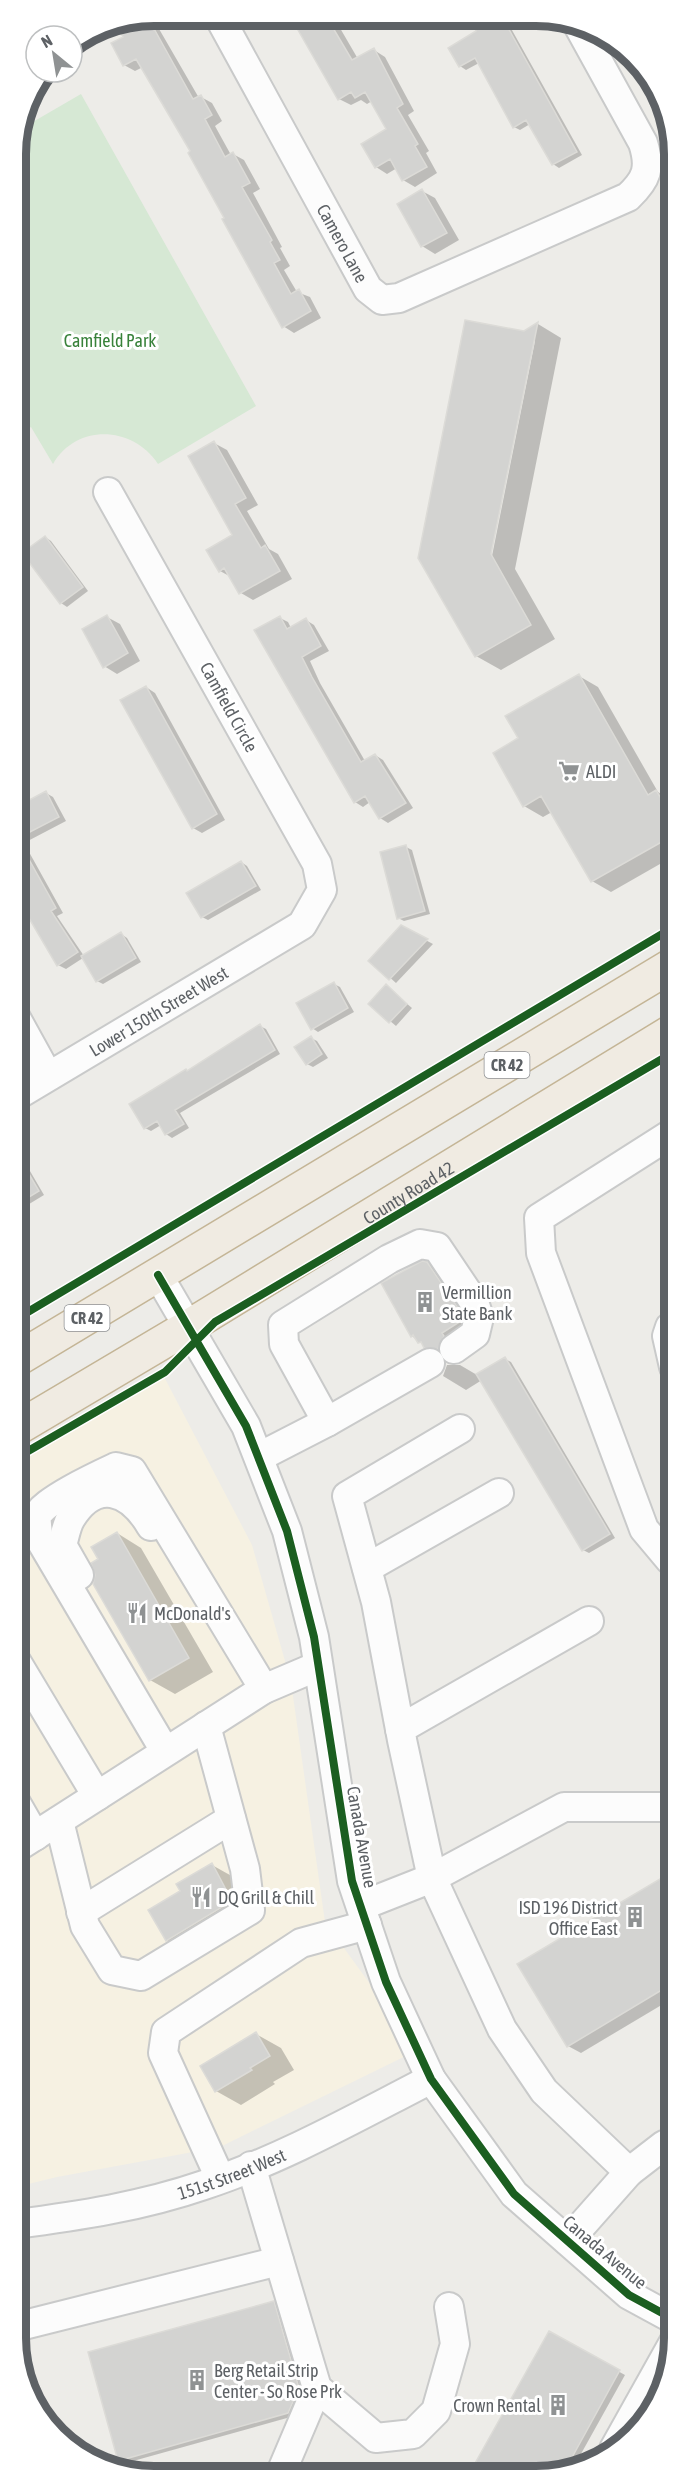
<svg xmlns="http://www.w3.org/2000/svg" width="690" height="2491" font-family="'Asap Condensed',sans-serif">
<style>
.commercial{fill:#f6f1e2}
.green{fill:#d6e8d4}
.shadow{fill:#0003;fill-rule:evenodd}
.building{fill:#d3d3d1;stroke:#dcdbd7;stroke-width:1.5}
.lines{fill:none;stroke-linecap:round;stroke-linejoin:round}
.minor-casing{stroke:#c9caca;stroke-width:32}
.highway-casing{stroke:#c4b596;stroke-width:36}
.minor{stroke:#fcfcfc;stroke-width:28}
.highway{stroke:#f0ebe2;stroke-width:33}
.cycleway-casing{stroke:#fff;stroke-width:11}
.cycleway{stroke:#1b5e20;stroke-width:8}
.labels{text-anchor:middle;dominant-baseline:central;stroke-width:6;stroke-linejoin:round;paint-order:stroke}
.shield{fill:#fff;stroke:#8e9093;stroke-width:1.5}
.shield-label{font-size:16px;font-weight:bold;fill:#5d6165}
.street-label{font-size:18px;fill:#5d6165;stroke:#fff}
.park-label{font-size:18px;fill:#38823a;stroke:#fff}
.poi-label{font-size:18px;fill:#5d6165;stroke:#fff;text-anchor:start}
.rim{fill:none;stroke:#5d6165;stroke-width:8}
</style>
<rect width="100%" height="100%" fill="#edece8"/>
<path class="commercial" d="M161,1371l91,174 39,137 34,240 93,128 -198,97 -163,30 -41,10v-728z"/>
<path class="green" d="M81,94l175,312 -98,58c-25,-38 -81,-41 -105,0l-22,-37 -16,9v-291l4,-15z"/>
<path class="shadow" d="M151,15l48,83 2,-1 11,6 10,18 -7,5 16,29 2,-1 11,6 16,29 -7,4 29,54 -2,1 10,18 -6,4 13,22 13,5 11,21 -27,15 -11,-7 -91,-174 -49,-85 -8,4 -11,-6 1,-27 -9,-16z
M291,16h42l25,43 16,-9 11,7 29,54 -6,4 21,36 -3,2 11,20 -22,14 -12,-7 -6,-12 -10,6 -11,-7 12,-37 -16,-29 -5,3 -6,-4 -10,5 -12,-6z
M469,17h38l3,5 -2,1 74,132 -23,13 -6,-4 -23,-40 -10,6 -6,-3 -35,-64 -13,7 -6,-4 -10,-17 28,-17z
M422,191l13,7 24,42 -24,14 -13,-8z
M538,324l23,14 -46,231 40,70 -54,31 -25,-14 -56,-99 104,-224zM532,341h3l-44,220h-2z
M214,443l13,7 31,55 -11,6 22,38 9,5 14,25 -39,21 -12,-7 -10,-16 -11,-6 14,-36z
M15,511l12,21 -12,6z
M45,537l6,4 37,50 -21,16 -6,-4z
M107,617l13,7 20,37 -23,13 -13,-8z
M280,618l8,4 3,6 15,-8 8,5 15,26 -19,10 10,22 45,78 10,-6 8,5 30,48 -25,15 -8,-5 -10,-16 -7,5 -8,-5z
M579,676l19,11 60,105 16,10v54l-63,36 -19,-11 -40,-69 -9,5 -19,-11 -4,-67z
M146,687l9,6 70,127 -23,13 -9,-5z
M46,793l7,4 13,24 -42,22 39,70 -6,3 27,40 37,-22 6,4 14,24 -38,22 -6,-3 -14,-23 -17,11 -8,-4 -42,-72v-84z
M406,847l6,3 18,64 -26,7 -6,-3z
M241,862l6,4 14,24 -53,30 -6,-3z
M401,927l32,17 -37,39 -26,-23z
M334,984l6,3 14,25 -36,20 -6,-4z
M386,986l26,22 -16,18 -26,-22z
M260,1026l6,3 14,25 -100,59 9,15 -17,10 -6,-4 -5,-9 -10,6 -6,-3 43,-56z
M311,1038l6,3 11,17 -15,9 -6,-3z
M24,1167l6,4 14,24 -28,17v-40z
M427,1263l25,15 31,47 -21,37 -12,-1 -31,-19 -7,-6 -29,-52z
M505,1359l6,3 104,176 -26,15 -6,-3 -101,-170 -16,10 -23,-14 4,-11h13l17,10z
M117,1533l24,15 72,124 -38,22 -25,-14 -50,-120z
M212,1865l25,14 19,37 -64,38 -25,-14 -17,-29 32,-20z
M675,1872v125l-94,56 -13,-7z
M256,2034l25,14 13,22 -21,12 2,2 -34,21 -25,-14z
M16,2079l12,20 -12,6z
M274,2302l6,4 25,86 -11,24 -168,47 -6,-3z
M549,2333l76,42 -53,95 -17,5 -81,-1 -3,-1z"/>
<path class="building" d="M147,16l46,83 8,-4 11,20 -7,4 20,38 8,-5 17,31 -8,4 30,53 -2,2 10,18 -6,3 17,31 8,-5 12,22 -29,17 -60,-109 2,-1 -36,-65 2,-2 -54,-92 -13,7 -12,-23 12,-6 -8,-14z
M290,16h36l26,44 22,-12 29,56 -6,4 21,36 -3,2 12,21 -25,14 -12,-22 -15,9 -14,-24 25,-15 -21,-37 -10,6 -4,-6 -13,8z
M468,17h34l75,135 -25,13 -26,-45 -13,8 -38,-70 -16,9 -11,-19 28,-17z
M422,189l25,44 -26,14 -24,-43z
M465,320l59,11 14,-9 -47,232 40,71 -56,32 -57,-99z
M214,441l32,57 -11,6 26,44 4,-3 15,26 -41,23 -15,-26 -5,4 -13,-22 26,-15 -44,-79z
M45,536l38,51 -23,17 -38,-51z
M107,615l21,38 -25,15 -21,-39z
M280,616l7,13 19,-11 15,28 -19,11 10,20 49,85 14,-8 31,49 -27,16 -14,-23 -11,7 -100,-173z
M579,674l69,121 8,-5 18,30v15l-83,47 -50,-86 -18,11 -30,-54 25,-15 -13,-22z
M146,686l71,128 -25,15 -72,-129z
M46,791l13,26 -31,16 -12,-26z
M16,836l40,72 -5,3 27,41 -21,14 -41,-70z
M406,845l19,66 -28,8 -17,-67z
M241,861l15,25 -55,32 -15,-25z
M401,925l27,14 -39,41 -21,-19z
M121,932l15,26 -40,24 -15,-26z
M334,982l14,26 -37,22 -15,-27z
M386,984l21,20 -18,19 -21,-19z
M260,1024l15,26 -100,60 9,14 -19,11 -8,-14 -13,8 -15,-25 57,-35 1,2z
M311,1036l11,18 -16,11 -12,-18z
M16,1152l23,39 -23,14z
M422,1261l5,1 32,47 3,9 -1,3 -19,12 2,3 -6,13 -14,-1 -3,-6 -3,1 -5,-8 -2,2 -30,-54z
M505,1357l105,177 -28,17 -106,-177z
M117,1532l72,126 -40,23 -56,-97 2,-9 -4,-12 7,-4 -7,-12z
M212,1863l20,38 -66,40 -18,-31 32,-19 -4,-7z
M675,1870v112l-108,65 -50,-83z
M256,2032l14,24 -20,12 2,2 -37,22 -15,-26z
M274,2301l25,87 -11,25 -170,48 -30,-109z
M549,2331l71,39 -56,102 -9,3 -86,-1z"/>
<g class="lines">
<defs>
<g id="minor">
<path id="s1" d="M218,15l150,274 14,11 17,-2 229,-101c19,-18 23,-29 15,-54l-65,-118"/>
<path d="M16,1018l32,58"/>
<path id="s2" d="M16,1096l286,-171 20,-35 -5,-26 -209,-372"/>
<path d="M674,1132l-135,86 2,35 103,276 26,31 4,3"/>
<path d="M158,1275l88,151 41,105 27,106 38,244 34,101 45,97 83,115 115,101 46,25"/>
<path d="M674,1325l-4,2 -3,9 7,31"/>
<path d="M327,1422l-43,-78 -1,-19 106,-66 31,-15 17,3 37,55 5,15 -4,17 -21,15"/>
<path d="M460,1429l-113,67 29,106 26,138 30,138 132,-71h110"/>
<path d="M259,1457l68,-35 103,-59"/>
<path d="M367,1568l132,-75"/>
<path d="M79,1575l-17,-30c3,-9 4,-19 9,-27 25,-40 58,-29 80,8"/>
<path d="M16,1661l81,135"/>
<path d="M400,1729l189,-108"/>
<path d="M165,1751l-127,-215c0,-6 -2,-14 -1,-19 3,-15 64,-43 79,-50l16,4 132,218"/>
<path d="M16,1803l19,33"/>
<path d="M59,1821l26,105 27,44 29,6 109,-66 -5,-41 -39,-143"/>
<path d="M16,1848l248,-159 54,-23"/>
<path d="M361,1906l71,-28 70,151 42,62 85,81 -61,69"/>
<path d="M81,1912l150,-93"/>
<path d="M251,2166l66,222 59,50 37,-4 23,-23 19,-67 -6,-37"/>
<path d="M629,2172l35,-27 11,4"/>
<path d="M220,2178l-57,-125 3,-21 135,-89 66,-18"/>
<path id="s3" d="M16,2224c63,-8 127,-18 188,-39 79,-26 153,-68 227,-106"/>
<path d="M16,2327l263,-66"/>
<path d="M614,2449l61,-109"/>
<path d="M285,2474l-2,-6 34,-80"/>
</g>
<g id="highway">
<path d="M16,1360l658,-396"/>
<path id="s4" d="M16,1429l172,-102 486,-297"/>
</g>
</defs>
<use href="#minor" class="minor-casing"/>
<use href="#highway" class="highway-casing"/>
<use href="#minor" class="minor"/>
<use href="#highway" class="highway"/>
<defs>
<path id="cycleway" d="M158,1275l88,151 41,105 27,106 38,244 34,101 45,97 83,115 115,101 46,25
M16,1319l658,-392
M16,1458l149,-86 50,-50 459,-270"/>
</defs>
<use href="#cycleway" class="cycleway-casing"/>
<use href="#cycleway" class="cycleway"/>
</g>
<defs>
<symbol id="supermarket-bare" viewBox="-9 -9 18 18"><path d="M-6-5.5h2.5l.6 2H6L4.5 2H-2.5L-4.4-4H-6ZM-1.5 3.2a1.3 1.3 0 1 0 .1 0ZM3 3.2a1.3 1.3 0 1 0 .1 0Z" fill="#8f9293" stroke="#fff" stroke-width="2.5" paint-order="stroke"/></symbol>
<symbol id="building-bare" viewBox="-9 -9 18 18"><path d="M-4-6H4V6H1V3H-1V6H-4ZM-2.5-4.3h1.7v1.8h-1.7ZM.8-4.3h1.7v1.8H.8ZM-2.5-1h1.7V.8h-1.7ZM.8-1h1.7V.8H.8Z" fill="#8f9293" stroke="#fff" stroke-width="2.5" paint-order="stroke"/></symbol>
<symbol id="restaurant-bare" viewBox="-9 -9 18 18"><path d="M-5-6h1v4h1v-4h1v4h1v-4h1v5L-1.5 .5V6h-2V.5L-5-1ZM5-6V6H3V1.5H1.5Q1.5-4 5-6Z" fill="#8f9293" stroke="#fff" stroke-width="2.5" paint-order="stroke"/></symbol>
</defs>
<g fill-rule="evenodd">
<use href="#supermarket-bare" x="554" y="756" width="30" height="30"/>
<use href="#building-bare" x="410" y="1287" width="30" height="30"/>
<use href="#restaurant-bare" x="122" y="1598" width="30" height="30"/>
<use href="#restaurant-bare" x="186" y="1882" width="30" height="30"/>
<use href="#building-bare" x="620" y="1902" width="30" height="30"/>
<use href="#building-bare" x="182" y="2365" width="30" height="30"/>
<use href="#building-bare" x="543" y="2390" width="30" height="30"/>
</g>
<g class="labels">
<g class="shield">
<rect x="484.5" y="1052" width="45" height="26" rx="4.5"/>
<rect x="64.5" y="1305" width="45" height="26" rx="4.5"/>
</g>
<g class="shield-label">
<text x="507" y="1065">CR 42</text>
<text x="87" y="1318">CR 42</text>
</g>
<g class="street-label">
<text stroke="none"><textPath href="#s1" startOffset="260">Camero Lane</textPath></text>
<text transform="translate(229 707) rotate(61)">Camfield Circle</text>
<text stroke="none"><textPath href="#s2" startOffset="166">Lower 150th Street West</textPath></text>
<text stroke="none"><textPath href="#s4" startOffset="458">County Road 42</textPath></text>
<text transform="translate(362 1837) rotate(80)">Canada Avenue</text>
<text stroke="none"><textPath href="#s3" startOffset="222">151st Street West</textPath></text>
<text transform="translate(605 2252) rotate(40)">Canada Avenue</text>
</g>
<g class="park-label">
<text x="110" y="340">Camfield Park</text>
</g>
<g class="poi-label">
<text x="586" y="771">ALDI</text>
<text x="442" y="1292">Vermillion<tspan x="442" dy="21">State Bank</tspan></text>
<text x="154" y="1613">McDonald's</text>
<text x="218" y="1897">DQ Grill &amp; Chill</text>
<text x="618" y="1907" text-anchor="end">ISD 196 District<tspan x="618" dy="21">Office East</tspan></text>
<text x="214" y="2370">Berg Retail Strip<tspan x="214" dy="21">Center - So Rose Prk</tspan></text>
<text x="541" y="2405" text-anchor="end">Crown Rental</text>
</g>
</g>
<path d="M0 0H690V2491H0ZM154 26H536A128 128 0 0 1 664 154V2338A128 128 0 0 1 536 2466H154A128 128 0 0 1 26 2338V154A128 128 0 0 1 154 26Z" fill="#fff" fill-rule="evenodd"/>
<path class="rim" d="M154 26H536A128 128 0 0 1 664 154V2338A128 128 0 0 1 536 2466H154A128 128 0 0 1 26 2338V154A128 128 0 0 1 154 26Z"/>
<g transform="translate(54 54) rotate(330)"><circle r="28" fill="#ffffff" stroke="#bec0c1" stroke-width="1.5"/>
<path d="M0-4.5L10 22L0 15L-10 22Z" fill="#8f9293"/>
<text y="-9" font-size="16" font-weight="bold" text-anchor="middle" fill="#5d6165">N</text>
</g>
</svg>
